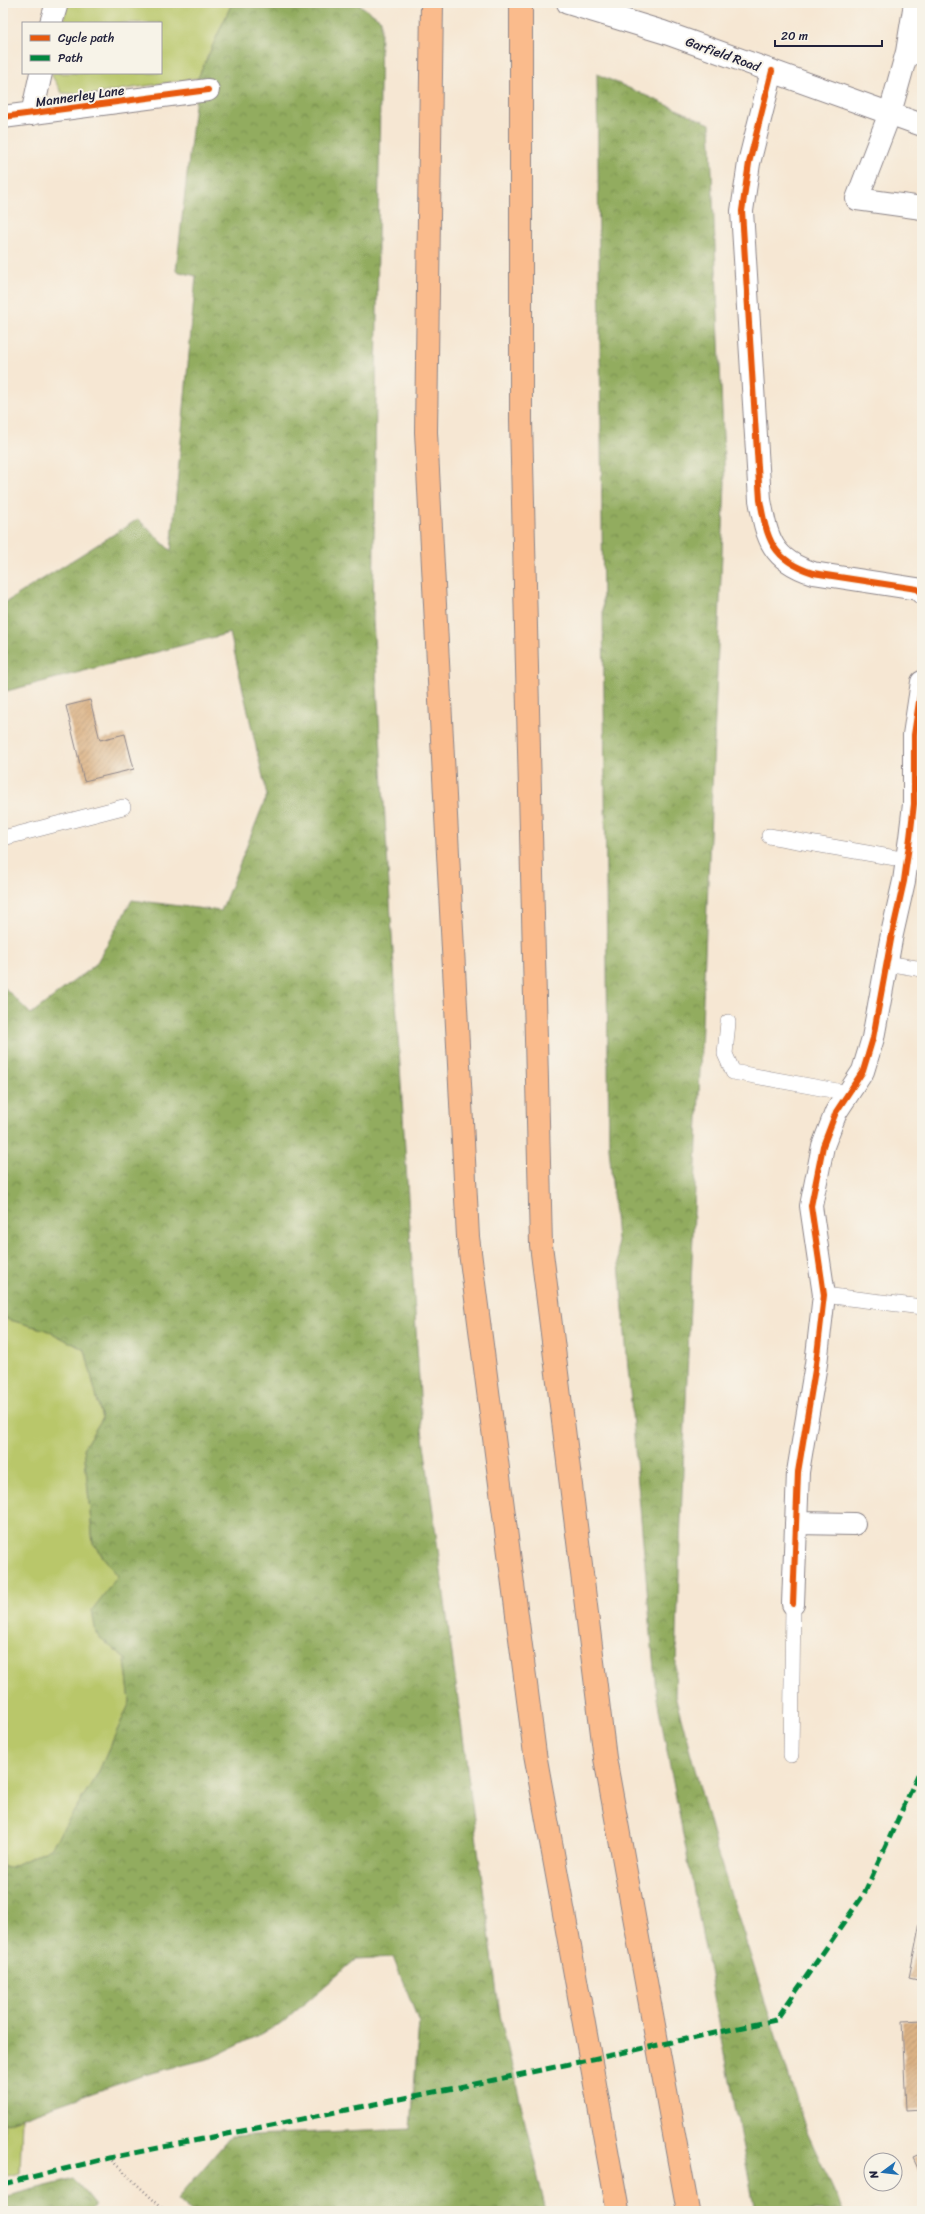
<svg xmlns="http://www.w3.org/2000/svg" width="925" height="2214" font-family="Sriracha,sans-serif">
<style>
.grass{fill:#b9c76a;stroke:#6e7452}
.forest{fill:url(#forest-crowns);stroke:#5a674c}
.building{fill:url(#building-hatch)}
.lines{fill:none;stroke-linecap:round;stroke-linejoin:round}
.lane-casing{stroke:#8c8487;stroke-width:16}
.street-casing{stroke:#8c8487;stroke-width:24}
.highway-casing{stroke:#8c8487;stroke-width:24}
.path{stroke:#8c8487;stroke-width:2.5;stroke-dasharray:1 3;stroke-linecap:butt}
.lane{stroke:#fff;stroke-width:15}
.street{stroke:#fff;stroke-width:22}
.highway{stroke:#fabb8c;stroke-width:22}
.quiet{stroke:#00873e;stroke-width:5;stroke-dasharray:10 5;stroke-linecap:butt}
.cycleway-casing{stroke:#f7f3e8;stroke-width:8}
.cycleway{stroke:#e8590c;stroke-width:6}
.labels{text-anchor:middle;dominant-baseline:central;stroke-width:4;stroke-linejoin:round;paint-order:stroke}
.street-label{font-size:13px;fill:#22223b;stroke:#f7f3e8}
</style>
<defs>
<pattern id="forest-crowns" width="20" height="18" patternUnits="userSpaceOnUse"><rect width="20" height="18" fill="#92ac5e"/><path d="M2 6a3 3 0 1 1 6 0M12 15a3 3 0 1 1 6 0" fill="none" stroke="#778c4f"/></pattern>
<pattern id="building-hatch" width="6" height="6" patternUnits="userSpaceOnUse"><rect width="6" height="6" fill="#dbb285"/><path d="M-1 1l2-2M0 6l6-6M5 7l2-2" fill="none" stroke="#b1906e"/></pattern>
</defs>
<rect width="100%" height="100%" fill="#f7f3e8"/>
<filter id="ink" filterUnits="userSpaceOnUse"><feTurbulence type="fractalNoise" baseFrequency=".025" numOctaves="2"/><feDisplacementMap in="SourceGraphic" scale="8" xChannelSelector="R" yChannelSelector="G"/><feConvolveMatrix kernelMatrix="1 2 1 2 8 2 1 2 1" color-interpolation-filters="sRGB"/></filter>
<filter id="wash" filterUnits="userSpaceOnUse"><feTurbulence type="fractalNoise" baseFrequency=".012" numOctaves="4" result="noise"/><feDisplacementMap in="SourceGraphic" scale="16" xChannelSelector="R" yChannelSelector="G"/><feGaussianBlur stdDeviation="0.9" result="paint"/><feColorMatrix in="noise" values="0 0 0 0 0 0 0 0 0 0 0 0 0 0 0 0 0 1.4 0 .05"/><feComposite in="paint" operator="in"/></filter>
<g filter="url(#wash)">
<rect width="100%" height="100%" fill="#f6e7d3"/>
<path class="grass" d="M67,3h165l-34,75 -111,17 -25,-2 -10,-17v-3h109v-50h-98z
M3,1318l43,12 39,20 17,69 -18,28 9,97 25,32 -22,58 29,25 5,43 -32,71 -47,75 -43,20 -5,-2z
M22,2118l-2,55 -17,4v-53z"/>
<path class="forest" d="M232,3h125l24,17 -8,600 49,809 78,586 46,196h-356l-13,-12 54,-63 180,-8 8,-106 -26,-65 -37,2 -75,65 -70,34 -67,17 -141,49v-258l5,2 43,-20 47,-75 32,-71 -5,-43 -29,-25 -4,-24 26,-34 -25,-32 -9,-97 18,-28 -17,-69 -39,-20 -43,-12v-332l28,28 65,-50 36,-64 89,11 46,-116 -37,-162 -227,59v-88l135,-85 33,32 25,-275 -20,-5 22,-193z
M597,74l113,50 15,359 -45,1059 -5,153 42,156 89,279 37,81h-88l-99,-518 -47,-546z
M74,2179l21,26 -5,6h-87v-14z"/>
<g id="blocks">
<path class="building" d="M90,700l10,40 25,-6 9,35 -50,12 -18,-75z
M921,1917h1v64l-13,-3z
M922,2020v89l-16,1 -4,-89z
M922,2154v23l-9,-19z"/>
</g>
</g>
<g filter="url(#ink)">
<use href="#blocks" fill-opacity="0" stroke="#8c8487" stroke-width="1"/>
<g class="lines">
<defs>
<path id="lane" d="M907,52l15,7
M769,836l138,24
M3,838l120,-31
M886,963l36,6
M728,1022l-3,32 8,18 115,21
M824,1295l98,12
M791,1755l2,-151"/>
<path id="street" d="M568,3l95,29 259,93
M915,3l-8,49 -17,61 -33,86 65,9
M51,23l6,-20
M772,71l-23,92 -7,48 18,289c7,39 12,60 53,73l104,16 5,4
M32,114l9,-41
M3,117l205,-27
M796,1523l58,1
M793,1604l5,-132 18,-108 8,-69 -13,-89 12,-60 13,-34 27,-41 10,-33 19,-104 12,-53 6,-43 4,-34v-69l8,-53"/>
<path id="highway" d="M432,3l-6,429 42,805 67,517 83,457
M521,3v417l20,825 64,513 83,453"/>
</defs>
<use href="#lane" class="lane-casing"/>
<use href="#street" class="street-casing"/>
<use href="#highway" class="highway-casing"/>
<path class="path" d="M109,2158l56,53"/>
<use href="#lane" class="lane"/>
<use href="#street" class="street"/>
<use href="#highway" class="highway"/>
<path class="quiet" d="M3,2184l106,-26 385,-78 282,-60 88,-126 58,-128"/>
<defs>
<path id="cycleway" d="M772,71l-23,92 -7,48 18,289c7,39 12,60 53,73l104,16 5,4
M3,117l205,-27
M793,1604l5,-132 18,-108 8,-69 -13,-89 12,-60 13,-34 27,-41 10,-33 19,-104 12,-53 6,-43 4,-34v-69l8,-53"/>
</defs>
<use href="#cycleway" class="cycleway-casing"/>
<use href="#cycleway" class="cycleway"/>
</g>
</g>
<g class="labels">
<g class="street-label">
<text transform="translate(723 54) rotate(20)">Garfield Road</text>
<text transform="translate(80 96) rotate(-8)">Mannerley Lane</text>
</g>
</g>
<rect width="925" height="2214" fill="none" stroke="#f7f3e8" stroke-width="16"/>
<rect x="22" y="22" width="140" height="52" fill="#f7f3e8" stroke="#a29fa3"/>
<rect x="30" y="35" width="20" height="6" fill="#e8590c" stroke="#a29fa3"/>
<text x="58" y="42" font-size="12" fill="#22223b">Cycle path</text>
<rect x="30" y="55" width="20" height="6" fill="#00873e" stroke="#a29fa3"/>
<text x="58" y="62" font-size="12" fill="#22223b">Path</text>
<g transform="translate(883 2172) rotate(255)"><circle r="19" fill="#f7f3e8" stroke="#a29fa3"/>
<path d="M0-3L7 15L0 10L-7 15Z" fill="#1f6fb2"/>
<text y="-6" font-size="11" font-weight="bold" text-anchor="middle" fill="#22223b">N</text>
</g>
<path d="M775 40v6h107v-6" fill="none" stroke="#22223b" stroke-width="2"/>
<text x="781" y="40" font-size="12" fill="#22223b" stroke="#f7f3e8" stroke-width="3" paint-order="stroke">20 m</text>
</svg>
